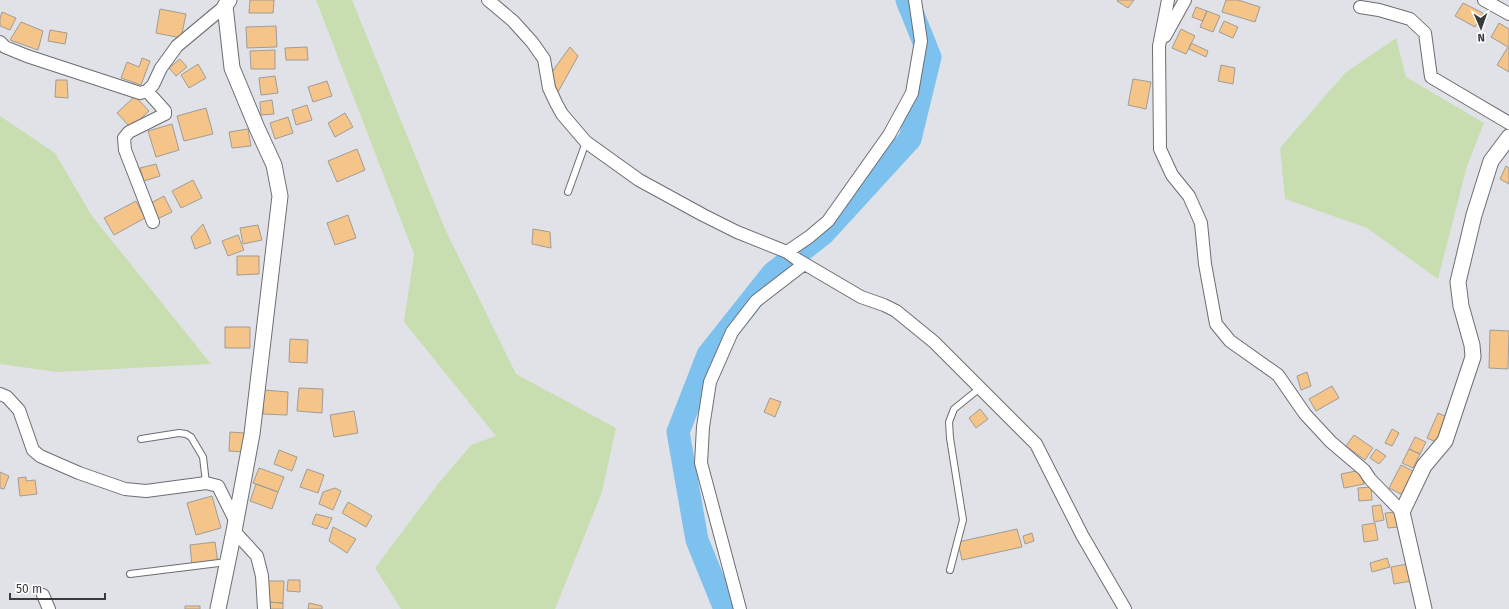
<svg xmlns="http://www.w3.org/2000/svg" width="1509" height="609" font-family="'Fira Sans',sans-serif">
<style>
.green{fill:#c8deb1}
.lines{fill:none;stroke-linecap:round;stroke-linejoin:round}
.river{stroke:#7dc1ee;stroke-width:23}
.building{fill:#f5c488;stroke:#a09c98}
.service-casing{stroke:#6b6e72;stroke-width:8}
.minor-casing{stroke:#6b6e72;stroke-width:14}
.tertiary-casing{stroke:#6b6e72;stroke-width:17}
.service{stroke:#fff;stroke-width:6}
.minor{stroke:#fff;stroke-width:12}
.tertiary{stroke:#fff;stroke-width:15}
</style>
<rect width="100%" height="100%" fill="#e0e2e7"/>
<path class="green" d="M316,0h36l93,229 71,145 100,54 -14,64 -47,117h-154l-26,-41 63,-84 33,-39 25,-9 -92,-114 10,-68z
M1396,38l10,39 78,46 -17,43 -29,113 -71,-51 -82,-29 -5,-51 65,-75z
M0,116l55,37 37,63 119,148 -154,8 -57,-8z"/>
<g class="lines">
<path class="river" d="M725,609l-28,-69 -19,-108 30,-77 65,-82 50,-39 87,-95 20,-82 -23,-57"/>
</g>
<path class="building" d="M250,0h24l-1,13h-24z
M1118,0h16l-6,8 -11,-7z
M1226,0h12l22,7 -5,15 -33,-10z
M1463,3l20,10 -8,14 -20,-11z
M1196,7l11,4 -4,10 -11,-4z
M160,9l26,5 -5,24 -25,-5z
M1207,11l13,5 -7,16 -13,-5z
M2,12l14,6 -6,12 -10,-4v-8z
M1224,21l14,6 -5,11 -14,-6z
M21,22l22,9 -5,19 -28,-10z
M1499,23l10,6v43l-12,-7 11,-18 -17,-10z
M276,26l1,21 -30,1 -1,-21z
M1181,29l14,7 -9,18 -14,-6z
M50,30l17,3 -2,11 -17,-3z
M1191,43l17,8 -2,6 -17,-8z
M307,47l1,13h-22l-1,-12z
M570,47l8,9 -20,36 -9,-16z
M275,50v19h-24l-1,-18z
M142,58l8,3 -9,24 -20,-7 6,-16 12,5z
M180,59l7,8 -11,9 -7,-8z
M198,64l8,14 -17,10 -8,-13z
M1221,65l14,3 -2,16 -15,-3z
M275,76l3,17 -17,2 -2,-17z
M1133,79l18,3 -5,27 -18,-4z
M56,80h11l1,18 -13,-1z
M327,81l5,15 -19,6 -5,-15z
M135,96l14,15 -18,17 -14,-15z
M272,100l2,14 -13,1 -1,-13z
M307,105l5,15 -16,5 -4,-15z
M206,108l7,26 -29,7 -7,-25z
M345,113l8,14 -18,10 -7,-14z
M288,117l5,16 -18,6 -5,-16z
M172,124l7,26 -23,7 -8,-26z
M248,129l3,17 -19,2 -3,-16z
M357,149l8,21 -28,12 -9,-21z
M156,164l4,12 -16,5 -4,-13z
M1506,166l3,2v16l-9,-5z
M193,180l9,18 -21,10 -9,-17z
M164,196l8,16 -17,8 -8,-15z
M136,201l9,17 -31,17 -10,-17z
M348,215l8,23 -21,7 -8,-22z
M203,224l8,19 -16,6 -4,-12z
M258,225l4,15 -19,4 -3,-16z
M533,229l17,3 1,16 -19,-4z
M238,235l6,15 -16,6 -6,-15z
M237,256h22v18l-22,1z
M225,327h25v21h-25z
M1490,330l19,1 -1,38 -19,-1z
M290,339l18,1 -1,23 -18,-1z
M1307,372l4,14 -10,4 -4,-14z
M1332,386l7,12 -23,13 -7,-12z
M299,388l24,1 -1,24 -25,-2z
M264,390l24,2 -1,23 -24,-1z
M770,398l11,4 -6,15 -11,-5z
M980,409l8,10 -12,9 -7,-10z
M354,411l4,22 -24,4 -4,-22z
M1438,413l9,4 -11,25 -9,-4z
M1392,429l7,4 -7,13 -7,-3z
M230,432l14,1 -1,19 -14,-1z
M1354,435l19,13 -8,12 -19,-14z
M1415,437l11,5 -6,12 -11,-5z
M1376,449l10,7 -7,8 -9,-6z
M1409,449l11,5 -7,14 -11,-5z
M279,450l18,7 -5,14 -18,-7z
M1401,465l14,7 -12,23 -14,-7z
M259,468l25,9 -6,15 -25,-9z
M307,469l17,6 -6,18 -18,-6z
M1361,470l3,14 -20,4 -3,-14z
M0,472l9,4 -5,13 -4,-1z
M26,477v4l9,-1 2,14 -17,2 -2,-18z
M256,484l22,8 -6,17 -22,-8z
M1371,487l1,13 -13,1 -1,-13z
M335,488l6,3 -8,19 -14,-6 4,-12z
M212,496l9,32 -25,7 -9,-32z
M348,502l24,14 -6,11 -24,-14z
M1381,505l3,15 -10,2 -2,-16z
M1396,512l2,15 -10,1 -3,-15z
M316,514l16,4 -5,11 -15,-5z
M1375,523l3,17 -14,2 -2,-17z
M333,527l23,12 -9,14 -18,-12z
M1017,529l5,18 -60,13 -4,-18z
M1032,533l2,8 -9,3 -2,-8z
M215,542l3,21 -26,3 -2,-21z
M1387,558l3,9 -18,5 -2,-9z
M1407,564l4,17 -17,3 -3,-17z
M288,580h12v12l-13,-1z
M268,581h16l-1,22 -16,-1z
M267,602l16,1v6h-17z
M309,603l13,3v3h-14z
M185,606h15v3h-15z"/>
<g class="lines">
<defs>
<path id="service" d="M568,192l18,-50
M141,439l38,-6 7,1 5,3 12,20 3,26
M950,570l13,-50 -13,-82 -1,-16 5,-13 26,-21
M130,574l97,-12"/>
<path id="minor" d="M488,0l25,21 19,21 12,17 5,29 7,15 6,11 24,28 53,38 64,35 34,17 50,20 11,8 63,37 23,8 12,6 38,31 102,102 46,91 43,74
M1168,0l-9,46 1,103 12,26 17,21 12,27 4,41 11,60 14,17 48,34 27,39 26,28 33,28 6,9 32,33
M1484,0l25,14
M1360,7l19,3 31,9 15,14 6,44 78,46
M1165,36l20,-36
M0,42l5,5 22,9 113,37 7,-2 6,-6 8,-17 16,-22 48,-40
M147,91l18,20v3l-36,18 -5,6 1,12 28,72
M787,252l22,-15 19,-16 61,-86 23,-42 9,-52 -6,-41
M0,394l7,3 12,13 14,40 7,6 39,17 46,16 21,2 60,-8 12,3 17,34
M234,531l23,25 5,20 2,33
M43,595l6,14
M740,609l-39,-146 2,-36 7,-45 22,-50 24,-31 48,-37"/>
<path id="tertiary" d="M218,609l16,-78 18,-97 28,-238 -6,-31 -17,-37 -25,-60 -7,-62 4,-6
M1424,609l-22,-97 22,-46 21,-25 28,-84 -1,-12 -11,-39 -3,-24 16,-67 17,-54 18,-24"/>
</defs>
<use href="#service" class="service-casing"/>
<use href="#minor" class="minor-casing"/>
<use href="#tertiary" class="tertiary-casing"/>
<use href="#service" class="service"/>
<use href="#minor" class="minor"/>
<use href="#tertiary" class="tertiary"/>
</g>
<g transform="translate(1481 28) rotate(178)" stroke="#ffffff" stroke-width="3" paint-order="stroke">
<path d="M0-3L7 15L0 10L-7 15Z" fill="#393a3c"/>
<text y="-6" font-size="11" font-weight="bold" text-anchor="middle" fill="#393a3c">N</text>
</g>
<path d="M10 593v6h95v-6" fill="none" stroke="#393a3c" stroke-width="2"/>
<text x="16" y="593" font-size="12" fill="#393a3c" stroke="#ffffff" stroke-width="3" paint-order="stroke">50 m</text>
</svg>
